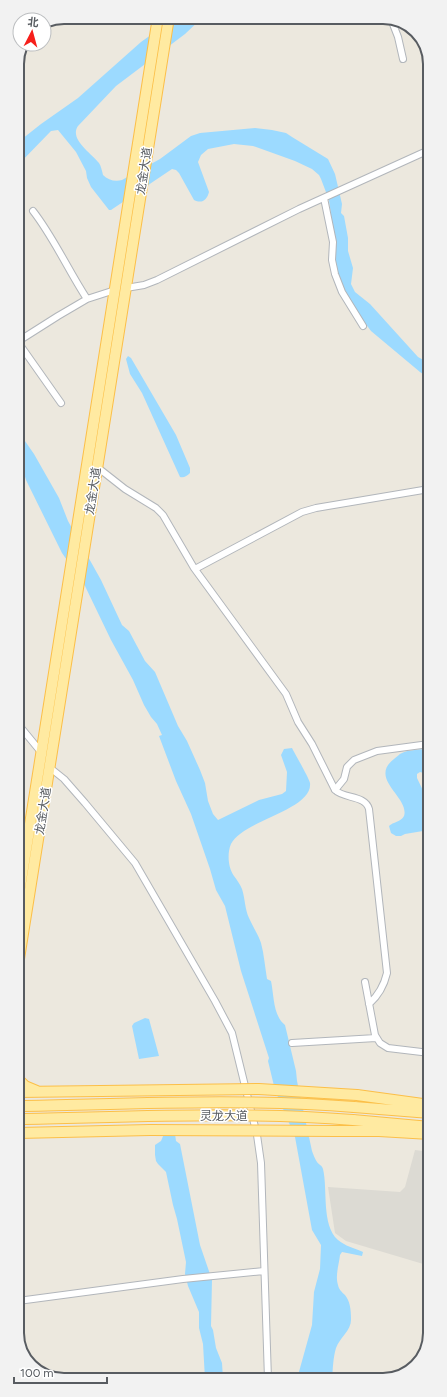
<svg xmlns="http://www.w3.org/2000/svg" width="447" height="1397" font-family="Figtree,'Noto Sans SC',sans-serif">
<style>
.industrial{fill:#dcdad3}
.water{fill:#9cdaff}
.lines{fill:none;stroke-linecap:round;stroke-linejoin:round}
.street-casing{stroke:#b2b6bb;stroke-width:8}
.primary-casing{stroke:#fcbf48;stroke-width:12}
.street{stroke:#fff;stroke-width:6}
.primary{stroke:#ffeaa1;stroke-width:10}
.primary-bridge-casing{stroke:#fcbf48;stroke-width:12;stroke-linecap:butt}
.primary-bridge{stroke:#ffeaa1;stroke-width:10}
.labels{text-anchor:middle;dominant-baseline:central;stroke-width:3;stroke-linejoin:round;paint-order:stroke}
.street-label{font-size:12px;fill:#585c61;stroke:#fff}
.rim{fill:none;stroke:#585c61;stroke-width:2}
</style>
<rect width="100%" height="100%" fill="#ece8de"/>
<path class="industrial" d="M415,1150l15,2v114l-84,-25 -11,-8 -7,-46 72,5 5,-5z"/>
<path class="water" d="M176,17h27l-18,17 -69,52 -38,40c-9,13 13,27 21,37 2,3 3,8 4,12 5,5 12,7 19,5l38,-21 31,-23 9,-3 55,-5 17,2 14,3 6,4 36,22 7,15 7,30 -1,9 3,3 4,22v13l5,17 -2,16 4,8 15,12 48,53 11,6v15l-9,-6 -49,-41 -18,-24 -14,-26 -4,-17v-19l-6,-45 -8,-21 -2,-4 -7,-6 -17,-8 -42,-15 -19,-2 -26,5 -7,6 -3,7 11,30c-2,8 -7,12 -15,8l-15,-27 -3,-3 -4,-1 -61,41h-2l-18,-23 -4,-9 -1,-7 -10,-19 -18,-22 -7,1 -34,35v-23l24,-19 37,-26 63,-56z
M128,356l3,2 45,77 14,33v5c-3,3 -6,5 -10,4l-38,-84 -12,-19 -4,-15z
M18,431l16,23 25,44 9,23 33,59 21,45 7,6 16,30 10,11 23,54 9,15 13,29 5,13 3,18 5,13 5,6 41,-20 23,-6 4,-3 1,-19 -6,-17 3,-6 8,-1c3,6 17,30 18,35 3,27 -67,37 -79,61 -4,9 -3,24 3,32 3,4 6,8 8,13 3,9 3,21 7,29 4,9 9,16 12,25 3,11 4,24 6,36l4,2c3,14 2,35 14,44l11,46 1,10 15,70c1,3 3,8 5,11 2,3 5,3 6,7 5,20 -2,56 15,71 7,6 16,8 25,12l-1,4 -20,-4 -2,3c-1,9 -5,21 -2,30 1,5 4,7 7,10 5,6 6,15 6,23 1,12 -11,19 -15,30 -3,10 -3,20 -4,31h-35l15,-54 2,-33 6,-23 1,-24 -9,-15 -17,-93 -20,-47 -7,-29 1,-3 -28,-87 -16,-65 -9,-16 -6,-21 -19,-55 -15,-33 -17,-45 3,-1 -5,-11 -6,-7 -7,-12 -11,-25 -22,-40 -26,-54 -23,-33 -36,-73 -4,-13 -4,-8z
M429,749v30l-5,-6 -4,-1 -3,2v4l12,25v24l-2,3 -4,1 -18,3 -4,2h-5l-5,-3 -2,-7c4,-4 12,-4 15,-10 6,-19 -36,-37 -10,-57 3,-2 5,-5 8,-6 5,-3 21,-4 27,-4z
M145,1018l4,1 10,37 -20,3 -7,-33 2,-3z
M164,1134h11l1,7 4,3 20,101 12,35 -1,46 2,4 3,18 6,15 1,16h-18l-2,-35 -4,-16v-16l-11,-26 -3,-12 1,-12 -9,-43 -4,-14 -7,-33 -8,-8 -2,-3 -1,-6v-10l6,-4z"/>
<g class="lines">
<defs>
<path id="street" d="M391,19l7,18 5,22
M324,198l9,44 -1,18 3,14 7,18 21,34
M33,211c21,27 35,59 54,88
M126,288l18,-3 13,-5 142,-71 130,-59
M17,342l41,-26 29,-17 28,-9
M18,342l43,61
M97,467l28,22 31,19 7,7 31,53 92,126 12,28 14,22 23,46c9,9 30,5 34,19l18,164c-3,13 -8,22 -18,31
M195,569l107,-57 14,-4 113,-19
M18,724l23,28
M49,767l15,12 21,24 50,60 80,138 17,32 25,102 4,28 7,216
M335,790l9,-11 3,-12 7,-7 23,-9 52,-7
M365,982l10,53 5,8 8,5 42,5
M292,1043l84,-5
M18,1301l165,-22 81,-8"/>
<path id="primary" d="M18,900l140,-883
M18,965l151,-948
M18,1079l7,7 12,5
M18,1092l83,-1
M357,1095l73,10
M354,1107l76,6
M353,1120l77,7
M336,1131h43l51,3
M18,1133l132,-3"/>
</defs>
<use href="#street" class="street-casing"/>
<use href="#primary" class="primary-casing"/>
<use href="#street" class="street"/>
<use href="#primary" class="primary"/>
<defs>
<path id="primary-bridge" d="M101,1091l158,-2 98,6
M18,1106c112,-2 224,-8 336,1
M18,1119c112,-2 224,-8 335,1
M150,1130l186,1"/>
</defs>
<use href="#primary-bridge" class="primary-bridge-casing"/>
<use href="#primary-bridge" class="primary-bridge"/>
</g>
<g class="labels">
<g class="street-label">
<text transform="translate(144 171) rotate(-81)">龙金大道</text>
<text transform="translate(93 491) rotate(-81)">龙金大道</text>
<text transform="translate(43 811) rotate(-81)">龙金大道</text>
<text x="224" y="1116">灵龙大道</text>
</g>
</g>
<path d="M0 0H447V1397H0ZM64 24H383A40 40 0 0 1 423 64V1333A40 40 0 0 1 383 1373H64A40 40 0 0 1 24 1333V64A40 40 0 0 1 64 24Z" fill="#f2f2f2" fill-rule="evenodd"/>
<path class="rim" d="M64 24H383A40 40 0 0 1 423 64V1333A40 40 0 0 1 383 1373H64A40 40 0 0 1 24 1333V64A40 40 0 0 1 64 24Z"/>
<g transform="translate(32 32) rotate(6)"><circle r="19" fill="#ffffff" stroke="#bcbec0"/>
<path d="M0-3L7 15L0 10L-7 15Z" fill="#f61f1b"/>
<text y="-6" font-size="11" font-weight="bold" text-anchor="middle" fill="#585c61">北</text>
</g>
<path d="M14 1377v6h93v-6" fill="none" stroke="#585c61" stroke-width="2"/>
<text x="20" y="1377" font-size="12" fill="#585c61" stroke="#ffffff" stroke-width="3" paint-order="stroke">100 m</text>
</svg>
